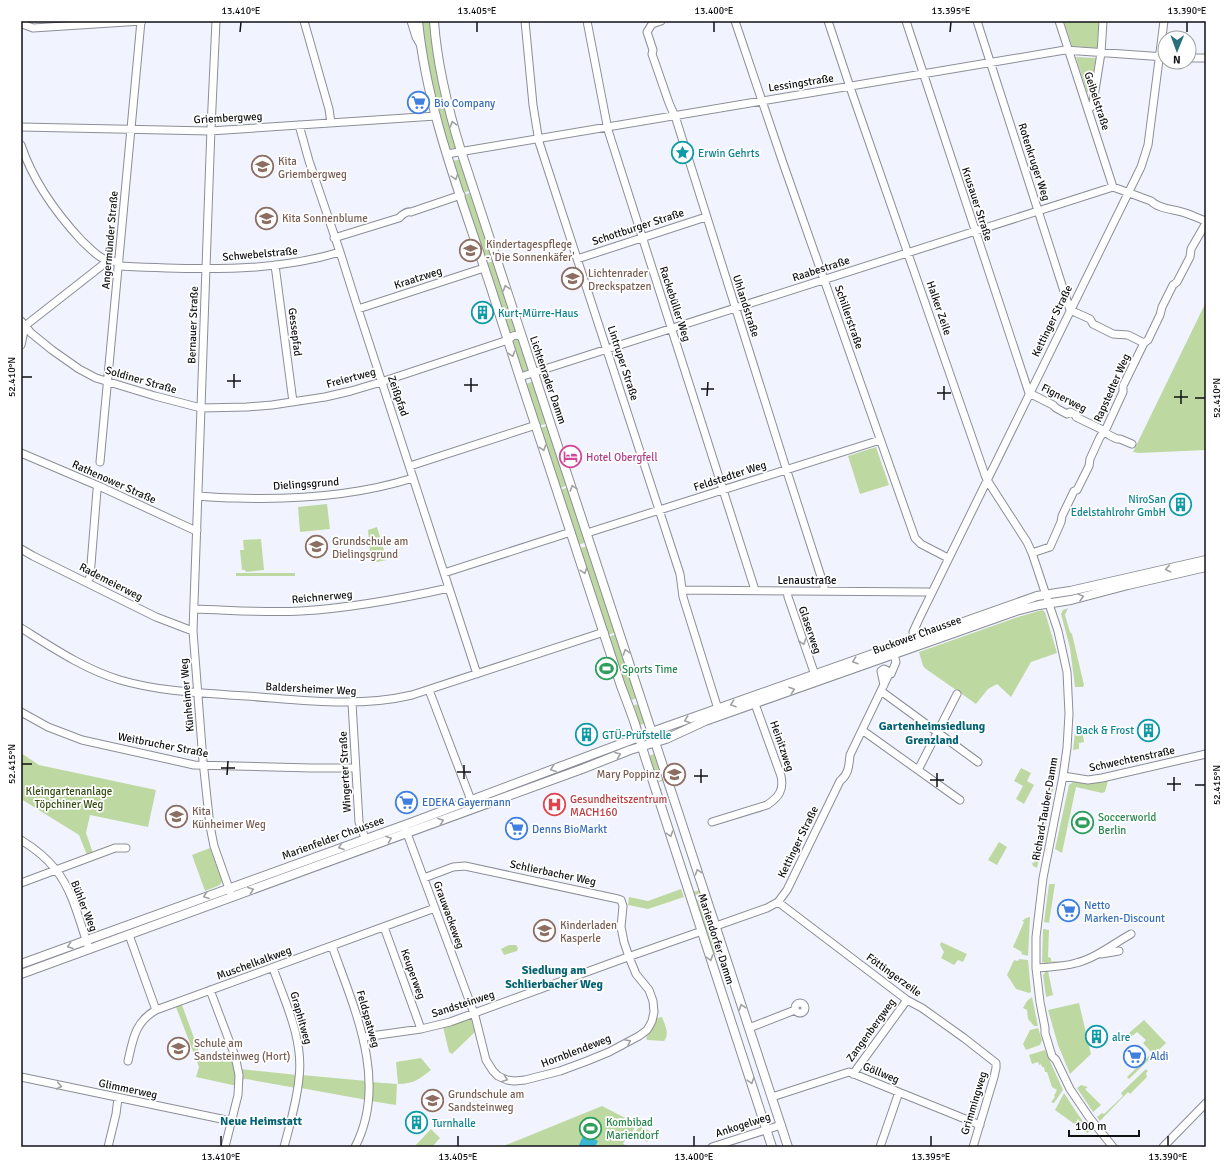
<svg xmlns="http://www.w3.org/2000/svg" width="1227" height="1168" font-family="Signika,sans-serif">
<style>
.green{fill:#bed8a2;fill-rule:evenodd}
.water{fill:#3ab5d3}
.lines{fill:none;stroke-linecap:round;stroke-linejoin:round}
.minor-casing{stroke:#8b8e97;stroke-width:9}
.major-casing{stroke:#8b8e97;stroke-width:10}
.minor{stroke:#fff;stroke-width:7}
.major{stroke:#fff;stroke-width:8}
.oneway{stroke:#9fa0a1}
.ticks{fill:none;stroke:#101114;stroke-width:1.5}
.labels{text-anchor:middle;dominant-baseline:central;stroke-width:3.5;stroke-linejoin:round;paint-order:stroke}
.street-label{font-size:11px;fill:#101114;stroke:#fff}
.shop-label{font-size:11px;fill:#366cbe;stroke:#fff;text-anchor:start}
.culture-label{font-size:11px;fill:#0d838f;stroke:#fff;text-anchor:start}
.education-label{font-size:11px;fill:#785e54;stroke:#fff;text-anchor:start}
.hotel-label{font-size:11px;fill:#b23c85;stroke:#fff;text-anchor:start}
.leisure-label{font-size:11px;fill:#27864d;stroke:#fff;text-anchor:start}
.park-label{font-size:11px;fill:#354c13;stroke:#fff}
.health-label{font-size:11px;fill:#be3a42;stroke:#fff;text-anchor:start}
.neighbourhood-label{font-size:12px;font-weight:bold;fill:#046373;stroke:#fff}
.neatline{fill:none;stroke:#101114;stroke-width:1.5}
.ticks-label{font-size:10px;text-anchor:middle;fill:#101114}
</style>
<rect width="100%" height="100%" fill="#f1f4fe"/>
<path class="green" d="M421,21h10l26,127 -8,1c-13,-42 -21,-84 -28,-128z
M1064,21h35l-2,27 -25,-2z
M1076,57l20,1 -6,34h-3z
M462,159l10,31 -9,3 -11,-32z
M473,192l21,67 -9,2 -21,-66z
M495,261l35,108 -7,3 -1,-1 -36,-108z
M1206,302v148l-67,3 -6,-1z
M534,381l14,42 -9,3 -13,-42z
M549,425l19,60 -8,3 -20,-60z
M876,447l13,38 -29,9 -12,-38z
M569,487l18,55 -9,3 -18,-55z
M327,504l3,25 -30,3 -2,-25z
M377,527l10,33 -16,3 -3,-33z
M261,539l3,31 -18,2 -1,-2h-3l-2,-20h4l-1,-10z
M588,546l28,86 -8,3 -28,-87z
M236,573h59v3h-59z
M1068,608l-3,7 5,17 2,2 12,51 -1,2h-8l-5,-39 -9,-34 2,-4z
M1042,610l3,2 12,41 -26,9 -20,35 -14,-13 -9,5 -12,15 -50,-35 -3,-3 -4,-14 99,-35z
M617,634l20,64 -5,2 -5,-6 -19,-57z
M639,704l7,19 -6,2 -6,-18v-2z
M1076,724h2l2,7h2l2,11 -5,1v6l-6,1z
M614,750v2l-18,7 -6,4 -115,41 1,-4z
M21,753l18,12 117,25 -8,37 -58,-12 -4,18 7,20 -6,2 -8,-20 -58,-36z
M654,754l6,19v2l-5,1 -7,-20z
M1021,768l10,5 -4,8 7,4 -10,19 -8,-5 7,-13 -9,-5z
M663,779l1,1 37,111v3l-7,2 -1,-1 -37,-113zM663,781l35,106v4h-3l-1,1 -33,-101 1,-2 -4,-2v-5z
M1108,781l-3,11 -3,1 -26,-6 -14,66 -7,-4 14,-64 4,-3 17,1z
M1051,783l3,1 -17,84 -4,-2 -1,-3h2z
M999,842l8,5 -10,18 -9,-5z
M210,848l12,33 -2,4 -15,6 -13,-36z
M1049,884h6l-6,39 -5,-1z
M681,889l3,8 -36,12 -20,-4 1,-8 19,4z
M226,891l2,4 -137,49 -1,-3z
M702,899h1l18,54 -8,2 -17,-54z
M1030,917l-2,39 -7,-2 1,-2 -9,-5 11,-25 -2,-1 4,-3z
M1043,929l6,1 -1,27 3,1v3l12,1 -18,1 -3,-1z
M941,942l26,12 -4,8 -5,-2 -4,5 -13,-7 3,-6 -4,-7z
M509,945h7l2,3 -1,3 -13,4 -3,-6z
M1019,959l9,1 3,32 -2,1 -13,-4 -9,-14 7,-15 4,1z
M1046,971h2l5,24 -7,2 -3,-22z
M1032,997l6,29h-4l-6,-7 -1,-9 -4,-2 4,-7z
M1079,1003l12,51 -21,20 -12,-29 -10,-35z
M182,1005l19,52 20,4 12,-4 2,7 2,22 -41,-9 3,-10 -23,-60z
M662,1017c3,8 8,17 2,24l-17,-1 -1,-3 5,-7 6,-12z
M471,1019l4,13 -23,22 -3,-2 -6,-25z
M1144,1020l22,23 -37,36 -2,-2 25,-24 -9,-10 3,-3 -9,-8 -5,4 -3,-3z
M1038,1028l4,12 -2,5 -14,5 -3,-6 7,-14z
M1045,1050l18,40 -9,13 -3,-1 4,-5 -1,-1 3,-6 -5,-3 -5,-15h-2l-1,-5h-2l-1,-3 -2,1 -1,-3 -6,2 -3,-9z
M421,1058l10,12c-12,9 -17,14 -33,14l-2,-22z
M240,1069l58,6 -2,13 -50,-9h-2l-3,3z
M1146,1069l2,2 -2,2 1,4 -17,17 -2,-2 -28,29 -3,-4 5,-4 2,1 19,-18 -2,-3z
M302,1075l65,6v19l-66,-12z
M371,1082l26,2 -1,21 -25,-4z
M1081,1085l7,2 -3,2 16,16 -8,7 -16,-24z
M1064,1093l13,20 13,18 -3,2 -32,-23z
M602,1106l35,18 -6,10 -2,-1 -6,11 7,3h-129z
M639,1126l13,6 -5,10 -13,-7z
M431,1129l9,9 -7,8v1h-19z"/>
<path class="water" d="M584,1134l14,7 -3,6h-17z"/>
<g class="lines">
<defs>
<path id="minor" d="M216,21l-5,107 -18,503 10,130 7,65 4,20 18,51
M304,21l25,88 2,14
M411,21l5,16 4,7
M525,21l8,84 6,37 141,432 3,23 35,112
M587,21l21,109 147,460
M661,21l-9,3 -5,8 6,18 -1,4 17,49 7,16 109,346 39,121v5
M735,21l48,142 132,375 6,6 27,14
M828,21l23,69 134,385 2,5 40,62 5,11 26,78 9,41 2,42 -2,34 -4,28 -20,102 -7,59v31l4,34 5,26v5l7,23 4,4 14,29 19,28 24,30
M906,21l123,372
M977,21l93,289 20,9 3,5 20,10 15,1 16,8
M1059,21l54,166
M22,24l11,4 109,-7
M1189,58h17
M1088,109l3,-2 2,-4 8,-50 2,-32
M299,125l10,36 31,91 18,57 119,365
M21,127l189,4 226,-15
M21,145c12,36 35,68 61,96 7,6 13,14 22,18 4,2 9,2 15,3
M447,154l618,-104 100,7
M334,238l65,-20c3,-3 7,-7 12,-6l50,-17
M577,259l129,-42
M275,265l18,137
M118,266c75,3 150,8 222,-14
M358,309l126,-41
M21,321l10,12 21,17 27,19 17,9 59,18 46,12 46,-1 25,-2 53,-8 26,-6 30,-9 127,-42c5,-5 7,-6 14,-3
M21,329l88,-69
M21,345l4,-19
M520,377l593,-190 38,14c7,7 18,8 27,10 10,2 19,7 28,10
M1029,393l24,12 3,3 11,6 3,-2 6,3v2l29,14 4,4 8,4h3l12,5
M21,453l80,34 93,43h3
M100,462l41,-441
M410,466l126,-41
M198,496c12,1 24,2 37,2 59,2 121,-2 178,-20
M587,533l293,-93
M21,549l12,7 123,61 34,13 3,1
M1032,553l18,-6 11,-25 1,-6 12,-25 3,-1 12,-24 1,-7 10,-22 5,-6 18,-39v-6l21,-43 4,-3 12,-25 2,-8 11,-22 4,-3 13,-25 1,-8 15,-26
M444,573l127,-41
M87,582l3,-5 7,-87 2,-4
M682,590l246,2 3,1
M787,591l1,6 27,78
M194,609c36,1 71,4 107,2 50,-3 99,-12 148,-23
M21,628c32,20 63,41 99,52 41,12 84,13 126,16 55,4 111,12 166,-1l192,-63
M916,643l-3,-11 6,-13 222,-452 7,-22 16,-124
M884,685l-3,-14 3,-2c3,1 5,2 5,5
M429,690l45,118
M881,691l97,71
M352,703l7,119 6,16
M21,712l27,15 34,13 112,25 117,3h44
M862,730l98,70
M918,770l39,-76
M1063,776l25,4 14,-2 104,-24
M712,822l55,-17c12,-8 17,-15 14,-29l-26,-72
M405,828l70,188 11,44 7,11 5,5 9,4 7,1 11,-1 35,-9 27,-10 22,-9 30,-16 8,-6 3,-5 2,-4 2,-9 -1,-11 -4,-11 -13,-16 -7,-17 -5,-15 -3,-15 2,-21 -2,-6 -3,-1 -153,-33 -12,1 -29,11
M21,840c13,8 25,17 35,30 17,21 24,53 33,79
M21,883l94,-35h11
M778,902l129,98 15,8 42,30 32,25v5l-2,9 -21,70
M716,926l51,-18 11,-6 9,-12 53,-109c9,-7 9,-16 10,-26l39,-81h2l5,-12 -2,-7
M384,927l37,102
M129,935l27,75
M332,946c22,62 57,136 23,201
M1101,954l18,-3
M273,968c12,34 31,72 26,110 -2,23 -9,46 -15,69
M1036,968c13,-1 27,-1 40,-5 20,-5 37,-19 55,-29
M210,990l25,66 4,19 -1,20 -13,52
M795 1008a5 5 0 1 1 10 0a5 5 0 1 1-10 0Z
M749,1028l46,-18
M364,1037l57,-8 29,-7 175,-64 77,-27
M128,1061c5,-22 7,-39 28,-51l279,-102
M853,1074l54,-74
M21,1077l210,44
M772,1097l77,-25 131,53
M108,1147l8,-33 2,-16
M712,1147l69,-22
M880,1147l19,-55
M1163,1147l43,-44"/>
<path id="major" d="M418,21c9,91 44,178 72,264 43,134 87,268 131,401 5,13 10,26 14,38l10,33 127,390
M434,21c3,44 14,88 27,130l327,996
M21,964l392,-142 250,-94 374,-132 33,-5 136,-31
M21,974l561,-205 48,-19 36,-11 39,-18 311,-110 23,-6 32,-5 57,-15 78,-18"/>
</defs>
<use href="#minor" class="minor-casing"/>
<use href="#major" class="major-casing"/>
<use href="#minor" class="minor"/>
<use href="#major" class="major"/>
</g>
<defs><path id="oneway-chevron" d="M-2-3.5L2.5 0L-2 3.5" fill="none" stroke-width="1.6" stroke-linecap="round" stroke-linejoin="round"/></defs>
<g class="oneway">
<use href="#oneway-chevron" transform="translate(453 124) rotate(-105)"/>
<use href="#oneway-chevron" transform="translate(455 177) rotate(72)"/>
<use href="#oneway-chevron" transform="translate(506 288) rotate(-108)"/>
<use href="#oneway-chevron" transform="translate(512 354) rotate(71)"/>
<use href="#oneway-chevron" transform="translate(543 448) rotate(72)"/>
<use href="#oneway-chevron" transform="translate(573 488) rotate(-108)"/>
<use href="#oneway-chevron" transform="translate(1168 569) rotate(167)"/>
<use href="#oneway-chevron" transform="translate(584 571) rotate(72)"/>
<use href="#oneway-chevron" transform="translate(1081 597) rotate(-15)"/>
<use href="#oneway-chevron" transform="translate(803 642) rotate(71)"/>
<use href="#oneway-chevron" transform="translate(626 652) rotate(-108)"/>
<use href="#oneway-chevron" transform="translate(855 661) rotate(161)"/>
<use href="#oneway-chevron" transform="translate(792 690) rotate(-19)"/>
<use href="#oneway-chevron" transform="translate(733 704) rotate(161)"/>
<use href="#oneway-chevron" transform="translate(687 720) rotate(161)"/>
<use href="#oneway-chevron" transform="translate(618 755) rotate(-21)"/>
<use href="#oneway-chevron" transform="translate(553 769) rotate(160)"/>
<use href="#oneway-chevron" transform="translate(441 821) rotate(-20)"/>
<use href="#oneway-chevron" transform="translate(670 834) rotate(72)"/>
<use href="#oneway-chevron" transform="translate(389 839) rotate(-20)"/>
<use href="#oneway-chevron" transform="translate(341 847) rotate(160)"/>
<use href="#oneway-chevron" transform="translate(698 872) rotate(-109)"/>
<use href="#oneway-chevron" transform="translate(251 890) rotate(-20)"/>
<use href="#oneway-chevron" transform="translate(206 896) rotate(160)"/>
<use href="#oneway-chevron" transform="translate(70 946) rotate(160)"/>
<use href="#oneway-chevron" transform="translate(710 958) rotate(72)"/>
<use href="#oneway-chevron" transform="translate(742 1007) rotate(-108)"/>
<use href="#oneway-chevron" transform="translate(628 1042) rotate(-27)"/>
<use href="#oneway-chevron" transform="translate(505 1079) rotate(20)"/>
<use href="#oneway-chevron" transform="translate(751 1081) rotate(72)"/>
<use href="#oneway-chevron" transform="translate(59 1086) rotate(12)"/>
</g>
<path class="ticks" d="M240,32l1,-10M477,32v-10M714,32v-10M950,32l1,-10M1187,32v-10M22,377h10M227,381h14M464,385h14M234,388v-14M701,389h13M471,392v-14M937,393h14M707,396l1,-14M1174,397h14M1195,398h10M944,400v-14M1181,404v-14M22,764h10M221,768h14M457,772h14M227,775l1,-14M694,776h14M464,779v-14M930,780h14M701,783v-14M1167,784h14M1195,785h10M937,787v-14M1174,791v-14M221,1146v-10M458,1146v-10M694,1146v-10M931,1146v-10M1168,1146v-10"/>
<defs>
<symbol id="supermarket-ring" viewBox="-11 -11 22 22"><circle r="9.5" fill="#fff" stroke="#3f7fe0" stroke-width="1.5"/><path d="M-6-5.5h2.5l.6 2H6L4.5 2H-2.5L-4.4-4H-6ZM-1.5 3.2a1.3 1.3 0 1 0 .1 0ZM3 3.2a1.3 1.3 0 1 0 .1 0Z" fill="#3f7fe0"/></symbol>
<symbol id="sight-ring" viewBox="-11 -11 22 22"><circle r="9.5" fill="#fff" stroke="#0f9aa8" stroke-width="1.5"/><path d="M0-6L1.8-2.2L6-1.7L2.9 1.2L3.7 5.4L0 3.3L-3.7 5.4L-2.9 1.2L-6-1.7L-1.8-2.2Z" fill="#0f9aa8"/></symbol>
<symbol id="school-ring" viewBox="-11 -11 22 22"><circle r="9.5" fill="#fff" stroke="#8d6e63" stroke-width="1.5"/><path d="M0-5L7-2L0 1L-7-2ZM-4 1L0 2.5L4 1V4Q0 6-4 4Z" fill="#8d6e63"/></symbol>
<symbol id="building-ring" viewBox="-11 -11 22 22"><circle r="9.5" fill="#fff" stroke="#0f9aa8" stroke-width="1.5"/><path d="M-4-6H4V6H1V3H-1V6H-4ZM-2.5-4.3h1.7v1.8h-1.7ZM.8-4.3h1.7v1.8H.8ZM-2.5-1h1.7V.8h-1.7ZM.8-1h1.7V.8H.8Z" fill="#0f9aa8"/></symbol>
<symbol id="hotel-ring" viewBox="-11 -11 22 22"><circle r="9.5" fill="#fff" stroke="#d1479c" stroke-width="1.5"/><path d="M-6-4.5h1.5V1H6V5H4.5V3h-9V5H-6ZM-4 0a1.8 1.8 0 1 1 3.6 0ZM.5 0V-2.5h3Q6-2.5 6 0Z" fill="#d1479c"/></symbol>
<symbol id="stadium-ring" viewBox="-11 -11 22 22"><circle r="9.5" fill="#fff" stroke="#2e9e5b" stroke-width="1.5"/><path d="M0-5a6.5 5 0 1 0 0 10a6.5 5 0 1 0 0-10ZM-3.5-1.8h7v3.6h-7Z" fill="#2e9e5b"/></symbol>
<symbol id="hospital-ring" viewBox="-11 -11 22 22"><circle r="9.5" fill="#fff" stroke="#e0444e" stroke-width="1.5"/><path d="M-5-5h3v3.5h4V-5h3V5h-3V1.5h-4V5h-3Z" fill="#e0444e"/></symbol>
</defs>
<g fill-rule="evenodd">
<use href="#supermarket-ring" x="406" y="90" width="25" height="25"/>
<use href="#sight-ring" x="670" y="140" width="25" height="25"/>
<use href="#school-ring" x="250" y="154" width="25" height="25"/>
<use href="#school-ring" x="254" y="206" width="25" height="25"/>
<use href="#school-ring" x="458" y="238" width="25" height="25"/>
<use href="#school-ring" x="560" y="266" width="25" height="25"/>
<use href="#building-ring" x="470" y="300" width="25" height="25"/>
<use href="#hotel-ring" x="558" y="444" width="25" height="25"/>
<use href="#building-ring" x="1168" y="492" width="25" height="25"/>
<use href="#school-ring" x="304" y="534" width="25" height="25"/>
<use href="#stadium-ring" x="594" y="656" width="25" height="25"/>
<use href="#building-ring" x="1136" y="718" width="25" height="25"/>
<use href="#building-ring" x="574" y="722" width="25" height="25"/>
<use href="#school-ring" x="662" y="762" width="25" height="25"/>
<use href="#supermarket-ring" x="394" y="790" width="25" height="25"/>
<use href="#hospital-ring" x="542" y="792" width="25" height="25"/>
<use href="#school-ring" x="164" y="804" width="25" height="25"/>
<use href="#stadium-ring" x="1070" y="810" width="25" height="25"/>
<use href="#supermarket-ring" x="504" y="816" width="25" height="25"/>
<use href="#supermarket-ring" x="1056" y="898" width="25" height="25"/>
<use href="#school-ring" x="532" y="918" width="25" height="25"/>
<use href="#building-ring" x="1084" y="1024" width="25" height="25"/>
<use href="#school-ring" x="166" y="1036" width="25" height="25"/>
<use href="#supermarket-ring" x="1122" y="1044" width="25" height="25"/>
<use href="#school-ring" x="420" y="1088" width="25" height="25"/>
<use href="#building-ring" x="404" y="1110" width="25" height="25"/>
<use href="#stadium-ring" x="578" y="1116" width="25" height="25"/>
</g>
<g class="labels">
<g class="street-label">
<text transform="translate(801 83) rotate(-9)">Lessingstraße</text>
<text transform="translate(1097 101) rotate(72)">Geibelstraße</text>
<text transform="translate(228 118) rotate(-3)">Griembergweg</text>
<text transform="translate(1034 162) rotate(72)">Rotenkruger Weg</text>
<text transform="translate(977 204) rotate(72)">Krusauer Straße</text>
<text transform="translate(638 227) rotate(-18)">Schottburger Straße</text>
<text transform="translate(110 240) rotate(-85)">Angermünder Straße</text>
<text transform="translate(260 254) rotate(-5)">Schwebelstraße</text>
<text transform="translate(821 269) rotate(-18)">Raabestraße</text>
<text transform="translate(418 278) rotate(-18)">Kraatzweg</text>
<text transform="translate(675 304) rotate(72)">Rackebüller Weg</text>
<text transform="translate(746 306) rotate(72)">Uhlandstraße</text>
<text transform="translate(939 308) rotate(71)">Halker Zeile</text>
<text transform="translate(849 317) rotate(71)">Schillerstraße</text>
<text transform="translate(1052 321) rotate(-64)">Kettinger Straße</text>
<text transform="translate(193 325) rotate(-88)">Bernauer Straße</text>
<text transform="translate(295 332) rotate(83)">Gessepfad</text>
<text transform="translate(623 363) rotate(72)">Lintruper Straße</text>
<text transform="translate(351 378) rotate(-15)">Freiertweg</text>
<text transform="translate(141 380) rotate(16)">Soldiner Straße</text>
<text transform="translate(548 380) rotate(71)">Lichtenrader Damm</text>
<text transform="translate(1112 388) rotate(-66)">Rapstedter Weg</text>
<text transform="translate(398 396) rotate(71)">Zeißpfad</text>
<text transform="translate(1064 398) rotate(27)">Fignerweg</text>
<text transform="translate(730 476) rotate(-18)">Feldstedter Weg</text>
<text transform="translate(114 482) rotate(24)">Rathenower Straße</text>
<text transform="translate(306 484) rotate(-4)">Dielingsgrund</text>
<text x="807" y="580">Lenaustraße</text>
<text transform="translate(111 582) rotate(27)">Rademeierweg</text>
<text transform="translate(322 597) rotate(-5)">Reichnerweg</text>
<text transform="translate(810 630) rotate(71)">Glaserweg</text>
<text transform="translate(917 635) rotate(-20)">Buckower Chaussee</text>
<text transform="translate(311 689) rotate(3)">Baldersheimer Weg</text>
<text transform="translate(187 695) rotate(-95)">Künheimer Weg</text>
<text transform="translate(163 745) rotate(11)">Weitbrucher Straße</text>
<text transform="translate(782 746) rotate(71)">Heinitzweg</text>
<text transform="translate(1132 759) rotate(-12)">Schwechtenstraße</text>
<text transform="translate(345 772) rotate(-93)">Wingerter Straße</text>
<text transform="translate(1045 809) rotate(-80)">Richard-Tauber-Damm</text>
<text transform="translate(333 838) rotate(-20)">Marienfelder Chaussee</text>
<text transform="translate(798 842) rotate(-64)">Kettinger Straße</text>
<text transform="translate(553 873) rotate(12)">Schlierbacher Weg</text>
<text transform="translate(84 906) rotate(68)">Bühler Weg</text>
<text transform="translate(449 915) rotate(70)">Grauwackeweg</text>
<text transform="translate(716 939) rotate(72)">Mariendorfer Damm</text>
<text transform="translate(254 963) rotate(-20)">Muschelkalkweg</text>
<text transform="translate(413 974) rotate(70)">Keuperweg</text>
<text transform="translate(894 975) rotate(36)">Föttingerzeile</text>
<text transform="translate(463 1004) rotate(-18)">Sandsteinweg</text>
<text transform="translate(301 1018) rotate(74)">Graphitweg</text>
<text transform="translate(368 1019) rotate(74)">Feldspatweg</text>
<text transform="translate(871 1030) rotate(-54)">Zangenbergweg</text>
<text transform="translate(576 1051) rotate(-21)">Hornblendeweg</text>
<text transform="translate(881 1073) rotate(22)">Göllweg</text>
<text transform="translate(128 1089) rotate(12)">Glimmerweg</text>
<text transform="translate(974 1103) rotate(-73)">Grimmingweg</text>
<text transform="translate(743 1125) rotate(-18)">Ankogelweg</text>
</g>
<g class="shop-label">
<text x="434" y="103">Bio Company</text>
<text x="422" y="802">EDEKA Gayermann</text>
<text x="532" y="829">Denns BioMarkt</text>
<text x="1084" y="905">Netto<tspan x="1084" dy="13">Marken-Discount</tspan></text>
<text x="1150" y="1056">Aldi</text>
</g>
<g class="culture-label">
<text x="698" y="153">Erwin Gehrts</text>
<text x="498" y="313">Kurt-Mürre-Haus</text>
<text x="1166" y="499" text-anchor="end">NiroSan<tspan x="1166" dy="13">Edelstahlrohr GmbH</tspan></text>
<text x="1134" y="730" text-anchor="end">Back &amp; Frost</text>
<text x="602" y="735">GTÜ-Prüfstelle</text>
<text x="1112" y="1037">alre</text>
<text x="432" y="1123">Turnhalle</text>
</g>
<g class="education-label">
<text x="278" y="161">Kita<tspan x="278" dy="13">Griembergweg</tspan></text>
<text x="282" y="218">Kita Sonnenblume</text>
<text x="486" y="244">Kindertagespflege<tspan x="486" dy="13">- 'Die Sonnenkäfer'</tspan></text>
<text x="588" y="273">Lichtenrader<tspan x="588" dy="13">Dreckspatzen</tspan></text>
<text x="332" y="541">Grundschule am<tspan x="332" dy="13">Dielingsgrund</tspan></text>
<text x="660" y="774" text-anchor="end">Mary Poppinz</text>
<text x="192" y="811">Kita<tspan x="192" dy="13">Künheimer Weg</tspan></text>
<text x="560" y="925">Kinderladen<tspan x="560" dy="13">Kasperle</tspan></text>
<text x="194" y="1043">Schule am<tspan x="194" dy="13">Sandsteinweg (Hort)</tspan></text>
<text x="448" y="1094">Grundschule am<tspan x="448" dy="13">Sandsteinweg</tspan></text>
</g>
<g class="hotel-label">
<text x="586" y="457">Hotel Obergfell</text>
</g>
<g class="leisure-label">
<text x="622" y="669">Sports Time</text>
<text x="1098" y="817">Soccerworld<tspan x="1098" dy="13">Berlin</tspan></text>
<text x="606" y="1122">Kombibad<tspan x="606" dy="13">Mariendorf</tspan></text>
</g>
<g class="park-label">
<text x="69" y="791">Kleingartenanlage<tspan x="69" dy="13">Töpchiner Weg</tspan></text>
</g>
<g class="health-label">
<text x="570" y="799">Gesundheitszentrum<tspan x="570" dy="13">MACH160</tspan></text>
</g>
<g class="neighbourhood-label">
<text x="932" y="726">Gartenheimsiedlung<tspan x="932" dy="14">Grenzland</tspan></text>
<text x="554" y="970">Siedlung am<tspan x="554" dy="14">Schlierbacher Weg</tspan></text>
<text x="261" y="1121">Neue Heimstatt</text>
</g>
</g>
<rect width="1227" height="1168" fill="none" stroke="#ffffff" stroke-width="44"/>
<g transform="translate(1177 50) rotate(181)"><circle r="19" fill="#ffffff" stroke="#9fa0a1"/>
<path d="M0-3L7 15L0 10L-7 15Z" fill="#2b707f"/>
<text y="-6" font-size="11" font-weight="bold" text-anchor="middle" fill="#101114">N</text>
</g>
<path d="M1069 1130v6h70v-6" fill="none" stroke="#101114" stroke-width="2"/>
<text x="1075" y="1130" font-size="12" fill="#101114" stroke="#ffffff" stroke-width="3" paint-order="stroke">100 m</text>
<rect x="22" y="22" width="1183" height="1124" class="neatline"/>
<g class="ticks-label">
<text x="241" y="14">13.410°E</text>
<text x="477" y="14">13.405°E</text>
<text x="714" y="14">13.400°E</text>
<text x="951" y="14">13.395°E</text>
<text x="1187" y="14">13.390°E</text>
<text transform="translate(11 377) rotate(-90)" y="4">52.410°N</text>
<text transform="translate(1216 398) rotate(-90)" y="4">52.410°N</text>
<text transform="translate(11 764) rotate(-90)" y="4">52.415°N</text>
<text transform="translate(1216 785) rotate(-90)" y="4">52.415°N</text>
<text x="221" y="1160">13.410°E</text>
<text x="458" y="1160">13.405°E</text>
<text x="694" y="1160">13.400°E</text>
<text x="931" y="1160">13.395°E</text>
<text x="1168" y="1160">13.390°E</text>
</g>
</svg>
